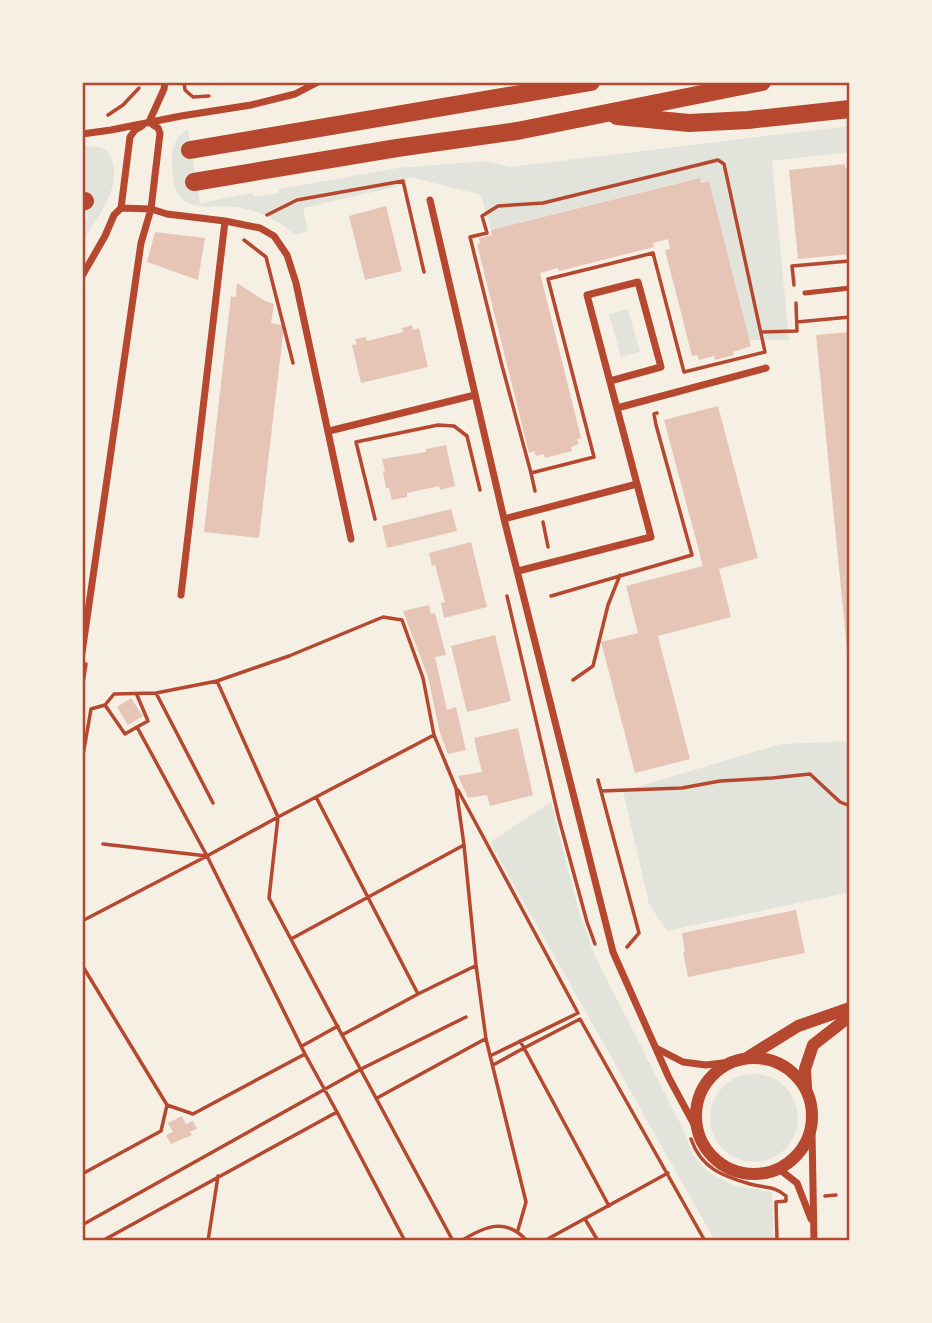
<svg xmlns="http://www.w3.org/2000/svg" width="932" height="1323" font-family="Helvetica,sans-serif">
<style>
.green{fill:#e2e4dc}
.building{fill:#e6c5b7}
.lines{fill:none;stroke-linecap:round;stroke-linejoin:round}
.path{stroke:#b5482f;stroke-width:3.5}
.service{stroke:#b5482f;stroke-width:5}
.minor{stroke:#b5482f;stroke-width:7}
.tertiary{stroke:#b5482f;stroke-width:12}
.trunk{stroke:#b5482f;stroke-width:18}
.neatline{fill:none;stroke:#b5482f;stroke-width:2.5}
</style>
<rect width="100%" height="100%" fill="#f6efe4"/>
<path class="green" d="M850,126v26l-78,9 17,179h-40l-40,-159 -8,2 -2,-5 -208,52 -10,-35 -71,-18 -11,9 -96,22 5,23 -14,4c-16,-16 -36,-25 -59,-28 -16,-2 -41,4 -53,-8 -9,-9 -10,-25 -10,-37 -1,-15 4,-25 16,-33l12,74 52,-10 2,4 25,-4v-4l119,-21 87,-7 25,6z
M91,146c11,1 17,2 21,14 10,29 -16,59 -30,83v-19l6,-5 -6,-37v-35z
M628,309l12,43 -19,5 -12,-43z
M850,741v151l-183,39 -18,-27 -26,-113 158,-47z
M551,802l28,110 16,44 86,169 12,30 15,17 28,14 36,6 2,49h-59l-225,-399z
M710 1118a44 44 0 1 1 88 0a44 44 0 1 1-88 0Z"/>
<path class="building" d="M845,164v4h5v86l-52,5 -9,-89z
M700,178l1,5 8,-2 42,165 -18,6 1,3 -19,5 -1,-4 -15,4 -2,-5 -5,1 -27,-106 5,-1 -2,-10 -15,4 1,4 -95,24 -1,-3 -18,5 41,165 -4,1 2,5 -8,3 1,4 -27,7 -1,-4 -8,2 -2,-5 -5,2 -52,-209 3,-1 -1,-5 13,-3 -1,-5z
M386,206l16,65 -37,9 -16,-64z
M155,232l50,6 -7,42 -51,-18z
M237,283l28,18 9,3 -3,19 13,3 -25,212 -55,-6 27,-236 5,1z
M412,325l1,5 6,-2 9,39 -67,16 -9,-38 5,-1 -2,-5 11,-2 1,4 36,-9 -1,-4z
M850,332v328h-2l-32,-325z
M718,406l40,152 -39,11 12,48 -73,19 32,123 -55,14 -34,-131 37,-9 -12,-47 77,-20 -39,-146z
M446,445l9,41 -15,4 -1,-4 -32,7v4l-15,3 -3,-12h-3l-3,-16 2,-1 -3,-12 44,-7v-3z
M451,509l6,22 -70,17 -5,-22z
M471,542l16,65 -43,11 -3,-15 4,-1 -10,-37 -3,1 -3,-13z
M429,605l2,9 4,-1 11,42 -11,2 12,53 9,-3 10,43 -18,4 -8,-21 -12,-56 -25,-66z
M495,635l16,66 -44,11 -16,-66z
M131,698l12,18 -15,9 -11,-18z
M518,728l15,67 -43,11 -3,-11 -19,3 -10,-22 24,-4 -8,-34z
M796,910l9,43 -117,24 -5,-25 2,-1 -3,-18z
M182,1116l4,8 7,-3 4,8 -7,3 2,3 -21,9 -5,-9 7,-3 -5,-9z"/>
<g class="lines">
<path class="path" d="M184,82l1,8 8,7 16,-1
M108,115l15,-10 16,-17
M718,160l6,4 41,188 -81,20 -31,-119 -105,26 46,178 -63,16 -30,-111 -31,-125 17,-4 -5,-17 16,-10 45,-3z
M267,215l30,-15 106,-19 21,91
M244,240l22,17 27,106
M794,285l-2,-19 57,-5 1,6
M797,322l53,-5
M761,332l36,-1 -1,-28
M531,473l4,18
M375,519l-19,-77 82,-17 16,1 13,10 13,54
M543,522l5,25
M507,596l52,223 28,103 8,22
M551,596l141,-41 -36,-130 -2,-11 3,-1
M573,680l20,-14 15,-61 12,-30
M217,681l72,-25 94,-39 19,3 21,58 11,57 22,53 8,57 12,120 10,74 40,163 -8,28
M82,690l4,-26
M156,693l57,110
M105,705l20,29 12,-7 70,129
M137,727l11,-6 -11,-26
M82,761l9,-52 14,-4 9,-11 42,-1 61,-12 61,136 -71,39 -125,65
M598,780l41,153 -12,14
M458,790l120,223 -88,43
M601,791l81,-3 38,-7 52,-3 38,-4 30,28 10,4
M316,797l102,197 -76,41 -73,-137 9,-81 156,-82
M103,844l104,12 98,198 -112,60 -26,-9
M291,939l173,-94
M82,965l85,140 -6,26 -79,43
M418,994l57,-28
M342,1035l111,206
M302,1046l36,-20
M305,1054l32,58
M493,1065l31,-17 -4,-7
M377,1098l108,-59
M691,1139c10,29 31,37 59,45 15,4 25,2 36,12v5l-10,1 1,39
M825,1196l11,-1
M609,1206l-85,-158 56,-29 125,222
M585,1219l13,22
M82,1225l279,-156 105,-52
M102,1241l235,-129 68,129
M208,1241l10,-65
M461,1241c24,-15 45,-24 66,0
M544,1241l124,-68
M778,1241h15"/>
<path class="service" d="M805,293l45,-5"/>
<path class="minor" d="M149,122l15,-33 1,-7
M82,134l29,-4 70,-14 70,-11 44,-11 23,-12
M430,200l74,319 109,433 56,126 27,50
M121,208l30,1 16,5 58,7 35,7 14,8 13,19 9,28 55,256
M121,208l9,-71 5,-7 7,-4
M82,276l23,-40 9,-21 7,-7
M610,381l51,-14 -23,-85 -51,13 50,189
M617,408l149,-40
M329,431l146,-36
M504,519l133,-35 14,53 -133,34
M181,595l44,-374
M82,653l59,-410 10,-34 9,-76 -2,-5 -9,-6
M656,1048l27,14 23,3 25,-3
M812,1132l2,109
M779,1169l18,14 14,36"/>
<path class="tertiary" d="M748,1057l50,-31 52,-18
M696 1116a58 58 0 1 1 116 0a58 58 0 1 1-116 0Z
M806,1088l-1,-19 8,-24 37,-29"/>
<path class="trunk" d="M617,116l72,7 59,-3 102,-11
M190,150l401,-68
M194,182l203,-34 120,-17 245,-49
M82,202l3,-1"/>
</g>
<rect width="932" height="1323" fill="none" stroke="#f6efe4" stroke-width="168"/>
<rect x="84" y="84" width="764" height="1155" class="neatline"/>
</svg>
